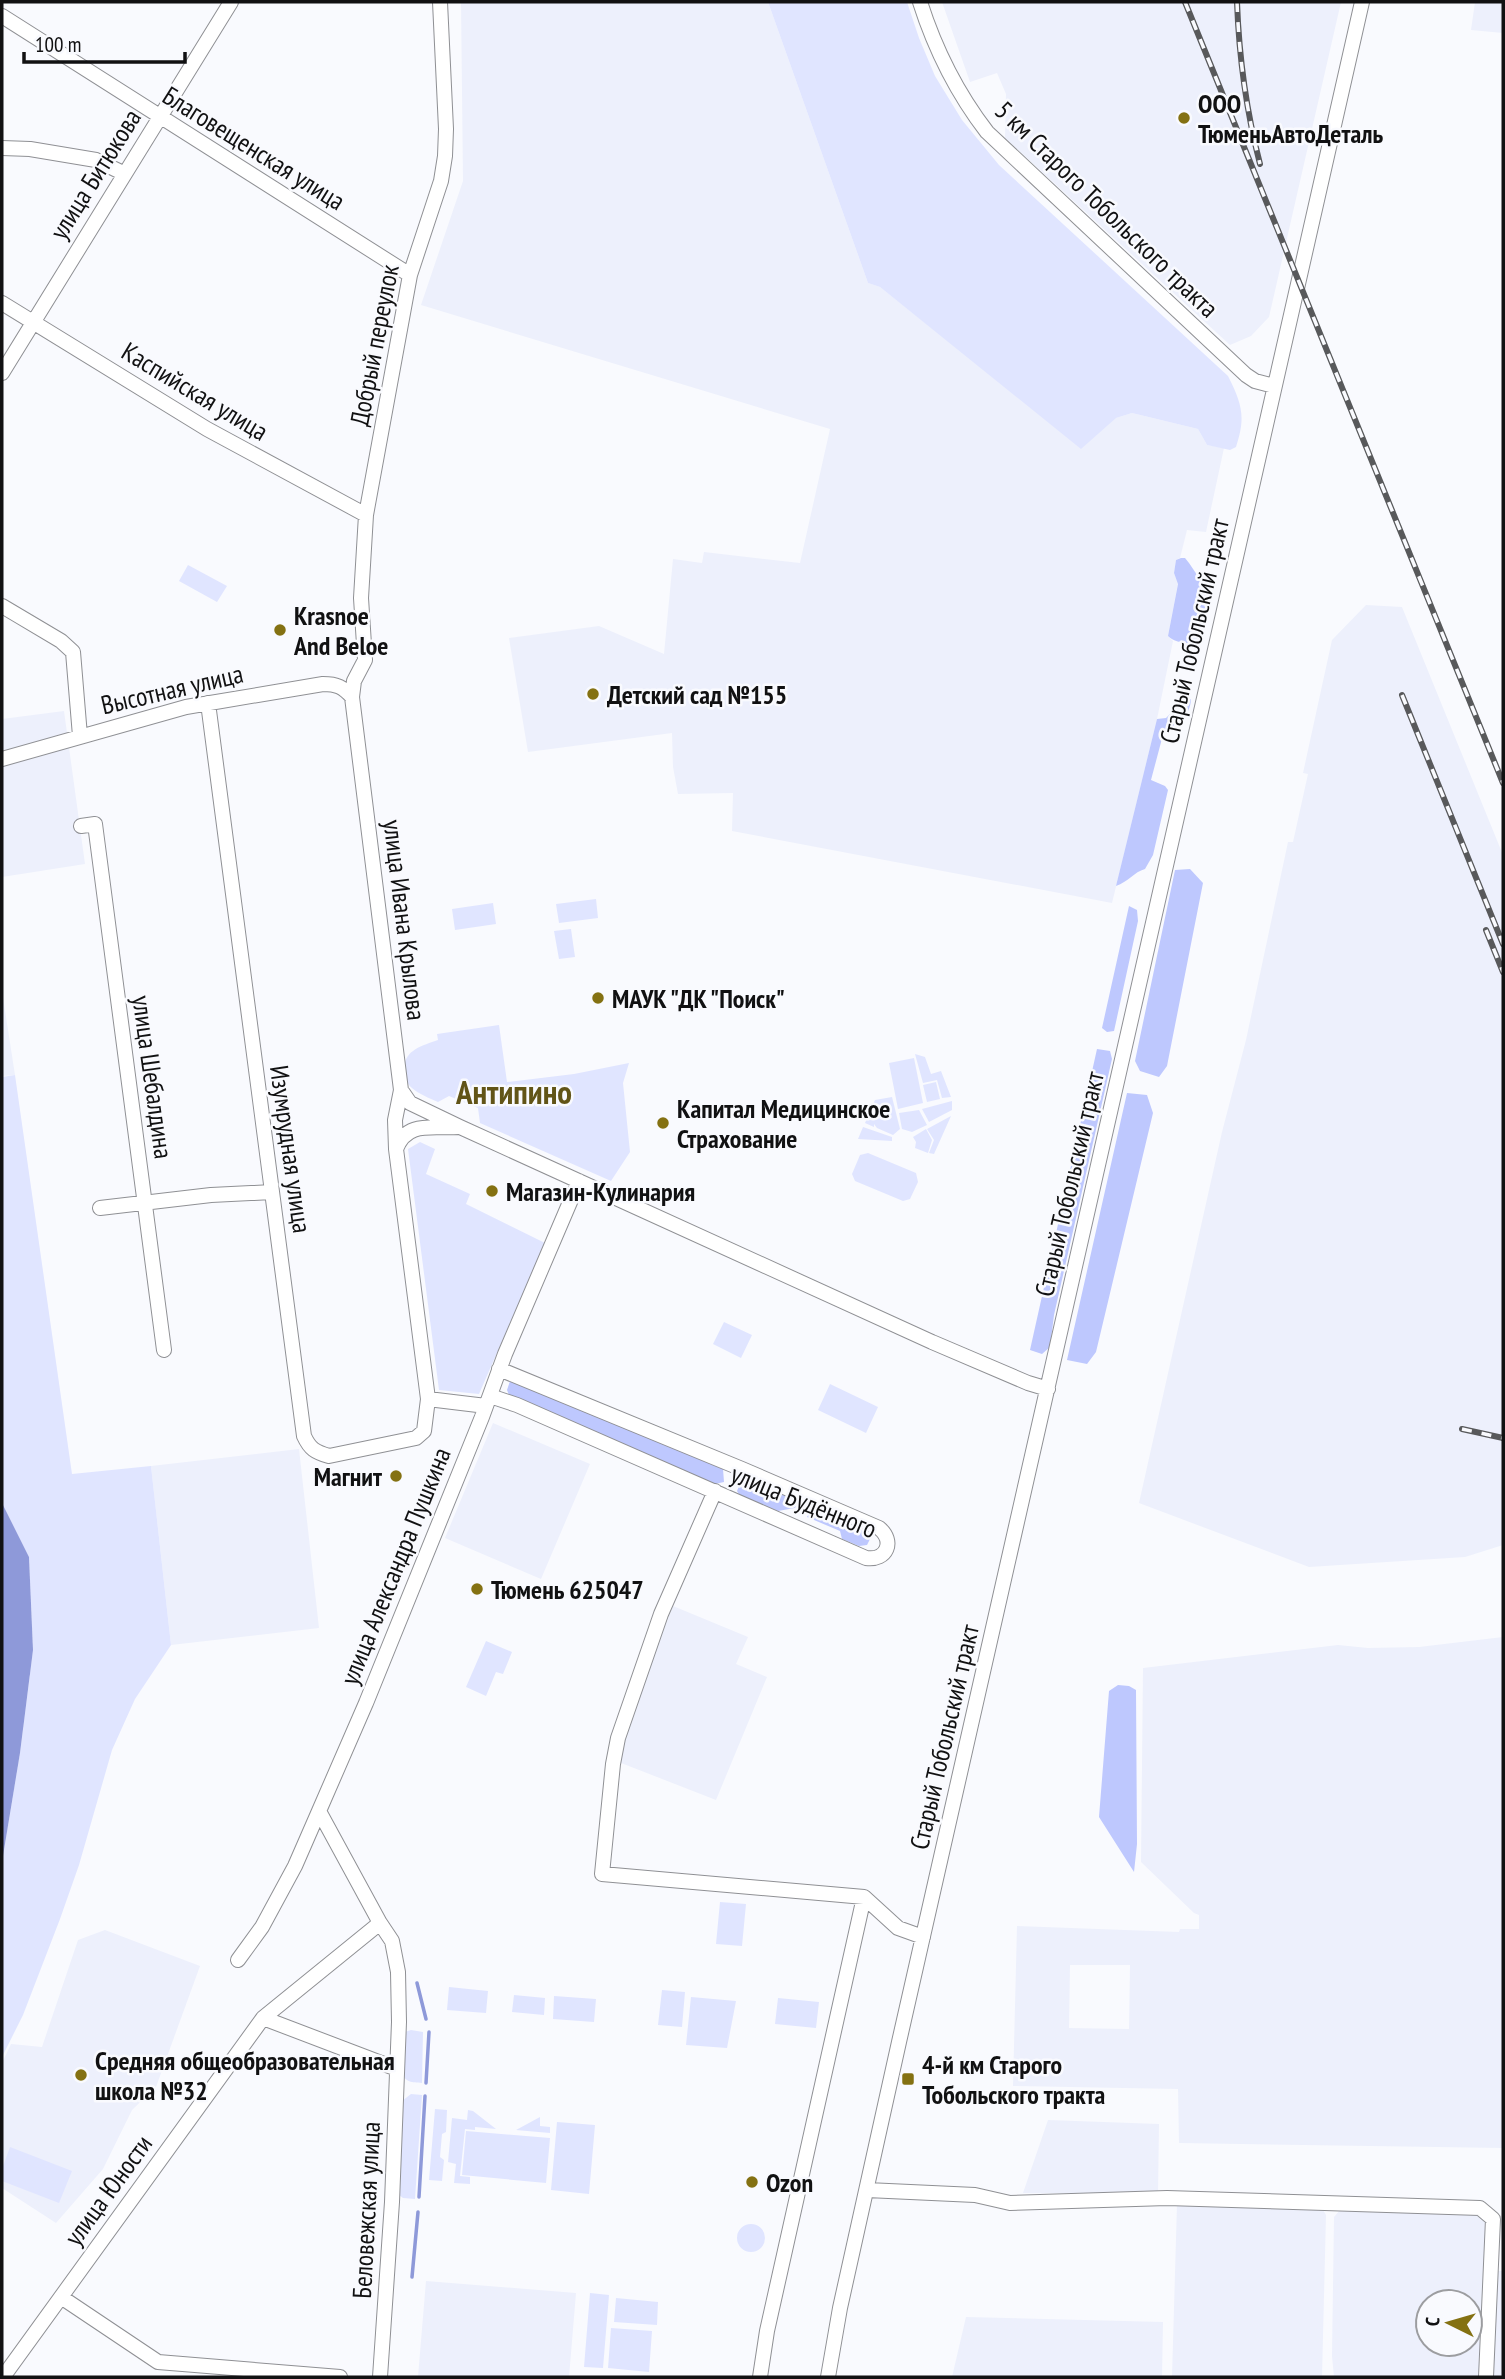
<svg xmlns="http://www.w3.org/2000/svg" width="1505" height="2379" font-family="'PT Sans Narrow',sans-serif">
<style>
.built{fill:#edf0fc;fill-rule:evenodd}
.green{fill:#e0e5ff}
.forest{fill:#bec8fe}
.water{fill:#8e99d9}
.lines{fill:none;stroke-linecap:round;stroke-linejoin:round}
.stream{stroke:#8e99d9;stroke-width:3.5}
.minor-casing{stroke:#8f9094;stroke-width:16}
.minor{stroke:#fff;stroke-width:14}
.rail-casing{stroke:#58595b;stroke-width:6}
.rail{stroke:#f9fafe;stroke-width:3.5;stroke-dasharray:10;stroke-linecap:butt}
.poi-dot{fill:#847112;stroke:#f9fafe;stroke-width:2.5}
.labels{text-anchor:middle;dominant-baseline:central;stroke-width:5;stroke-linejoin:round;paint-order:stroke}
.poi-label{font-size:26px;font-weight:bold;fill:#111112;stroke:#f9fafe;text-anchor:start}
.street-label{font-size:26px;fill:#111112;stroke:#f9fafe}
.district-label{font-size:33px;font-weight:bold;fill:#615417;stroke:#f9fafe}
</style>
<rect width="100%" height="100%" fill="#f9fafe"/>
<path class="built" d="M461,2h307l100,281 12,4 97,77 139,54 16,-5 66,16 9,16 17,3 -18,84 -19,-2 -7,28 -4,2 -2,13 4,10 -10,53 5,5 -16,78 -45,184 -380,-72 1,-38 -55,1 -5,-27 -1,-34 -144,19 -19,-114 90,-12 65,28 9,-95 29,4 2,-11 96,11 30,-134 -409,-124 42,-124z
M942,2h399l-72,315 -18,19 -21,9 -225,-207 1,-44 -9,-21 -27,9z
M1475,2h28v31l-32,-3z
M1366,605l36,2 101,248v690l-38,12 -156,10 -170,-64 83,-371 24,-92 42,-198h5l15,-68 -5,-1 29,-133z
M64,711l21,153 -83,13v-158z
M2,991l13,84 -13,1z
M493,1423l97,41 -49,115 -96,-41z
M299,1449l20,179 -148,17 -20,-179z
M673,1606l75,31 -12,27 31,13 -51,123 -100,-39 11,-45z
M1503,1637v511l-324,-5 -1,-54 -165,-3 4,-160 162,6 1,-3h19v-14l-5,-2 -53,-51 2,-194 195,-23 30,3 51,-1zM1070,1965h60l-1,64 -60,-1z
M105,1930l95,36 -44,121 -24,23 -29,59 -47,54 -54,-35v-125l9,-19 31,3 36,-107z
M1048,2120l111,4 -1,70 -135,-1z
M1177,2204l145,4 4,7 -4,162h-150z
M1340,2210l133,3 8,3 5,7 -4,154h-148l-2,-21 2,-139zM1428,2302h42v42h-42z
M1495,2271h8v106h-11z
M426,2281l150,12 -7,84h-151z
M966,2317l197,5 -1,55h-210z"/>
<path class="green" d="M768,2h139l12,36 16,38 27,44 37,45 229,211c14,28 18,41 8,71l-6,3 -23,-5 -9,-16 -66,-16 -16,5 -35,31 -201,-162 -12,-4z
M188,565l39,21 -10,16 -38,-21z
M596,899l2,19 -39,5 -3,-19z
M493,903l3,21 -41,6 -3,-21z
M571,929l4,28 -16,2 -5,-28z
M499,1025l8,57 67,-8 55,-11 -6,20 7,69 -19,29 -131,-58 -2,-15 -29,-12 -11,6c-9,-4 -19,-8 -26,-14 -5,-4 -6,-9 -7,-15 -4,-22 16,-27 33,-33l-1,-6z
M915,1054l10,3 6,17 10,-3 10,26 -9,1 -5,-18 -14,3z
M914,1058l9,45 -25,6 -9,-46z
M15,1075l57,399 79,-8 20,179 -36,54 -23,51 -33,115 -19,54 -37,96 -21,42v-195l18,-109 13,-103 -4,-93 -27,-54v-426z
M936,1082l4,17 -13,3 -4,-17z
M892,1097l8,32 -7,6 -16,-7 -3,-4v3l-9,-4 10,-23z
M952,1101v9l-23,12 -7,-13z
M919,1110l8,15 -15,7 -10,-3 -3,-16z
M951,1116l-17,38 -5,-1 5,-13 -7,-11z
M863,1127l29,10v4l-34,-2z
M926,1129l6,11 -4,13 -13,-5 1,-6 -3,-5z
M420,1142l15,7 -9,25 44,20 -4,10 79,39 -66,151 -40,-4 -31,-241z
M868,1153l48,20 2,9 -8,17 -7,2 -48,-20 -3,-7 8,-19z
M724,1322l28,13 -11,23 -28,-14z
M830,1384l48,23 -12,26 -48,-23z
M486,1641l26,11 -9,22 -7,-2 -10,24 -20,-9z
M720,1902l26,2 -4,42 -26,-2z
M449,1987l39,4 -2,22 -39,-3z
M662,1990l23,2 -3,35 -24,-2z
M514,1995l31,3 -1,17 -32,-3z
M554,1996l42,3 -2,23 -41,-3z
M691,1997l45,4 -9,47 -41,-3z
M778,1998l41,4 -3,26 -41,-4z
M411,2030l12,2 -1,51c-10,-1 -17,0 -20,-11l3,-40z
M411,2094l11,1 -7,104 -12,-1 -4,-3 3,-94z
M435,2109l12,1 -1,22 -4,2 -2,23 4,3 -2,21 -13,-1z
M468,2110l5,1 23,18 -21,-2v3l-10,-1 -5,47 10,1v7l-16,-1 2,-19 -8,-2 4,-44 15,2z
M540,2117v9l10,1v6l-34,-3z
M557,2122l38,3 -6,69 -38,-4z
M466,2131l84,7 -4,45 -84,-8z
M10,2147l62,24 -13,32 -57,-22v-12z
M737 2238a14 14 0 1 1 28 0a14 14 0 1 1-28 0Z
M590,2293l19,2 -6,73 -19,-1z
M616,2298l42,4 -1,23 -43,-3z
M611,2328l41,3 -3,41 -41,-4z"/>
<path class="forest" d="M1181,558h4l4,5 23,34 -12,45c-10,3 -25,1 -32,-6l10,-52 -4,-11 2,-13z
M1191,699c-1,18 -13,24 -27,32l-13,49 14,6 3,4 -15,65 -8,14c-11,3 -17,13 -29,17l41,-167 9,-1 18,-18z
M1190,869l13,14 -36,183 -8,11 -19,-6 -5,-10 40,-191z
M1129,906l8,4 1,11 -22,101 -2,9 -7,1 -5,-4z
M1097,1049l13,2 2,8 -58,256 -4,32 -8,7 -12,-4z
M1127,1093l20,2 6,18 -57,239 -9,12 -20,-4z
M510,1381l6,1 207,87 1,13 -9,2 -206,-89 -2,-5z
M758,1483l41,18 -4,7 -17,3 -38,-15 -3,-5 3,-7z
M812,1508l50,21 8,10 -3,6 -8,1 -17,-7 -2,-8 -33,-14z
M1118,1685l11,1 7,4 1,154 -3,28 -35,-55 10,-126z"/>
<path class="water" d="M2,1503l27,54 4,93 -13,103 -18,109z"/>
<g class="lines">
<path class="stream" d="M417,1983l9,36
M426,2083l3,-51
M419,2197l6,-101
M412,2277l6,-65"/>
<defs>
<path id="minor" d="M920,2c15,47 37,91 67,130l259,243 9,6 19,5
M2,16l408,259
M2,148l28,1 66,11 27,13
M2,303l205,126 159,86
M2,373l229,-371
M2,606l59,35 12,11 7,84
M208,703l96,733c6,13 11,16 25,20l87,-18 8,-7 4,-32 -32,-250 -1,-29 6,-30 -49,-393 2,-16 11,-21 -4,-62 5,-83 44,-240 31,-94 4,-25 1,-27 -6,-127
M2,759l184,-52 137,-23c14,0 20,3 29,13
M81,826l14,-2 69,526
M401,1090l9,13 50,24 472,215 96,41 20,6
M396,1149c11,-29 37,-20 62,-22
M100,1208l111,-13 61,-3
M490,1396l27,9 349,153c21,3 29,-17 13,-30l-137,-59 -243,-100
M428,1399l58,7
M715,1491l-54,123 -43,124 -5,26 -11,110 262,23 34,31 25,9
M380,1923l12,18 6,31 1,50 -7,180 -12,175
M238,1960l24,-33 33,-61 24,-55 47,-108 116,-286 23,-63 74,-173
M263,2018l134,51
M867,2190l108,5 35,8 157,-5 313,10 13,11 -7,158
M61,2297l97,65 182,15
M3,2377l260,-359 117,-95 -61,-112
M760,2377l7,-46 97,-434
M828,2377l12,-69 59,-266 463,-2040"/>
</defs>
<use href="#minor" class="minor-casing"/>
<use href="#minor" class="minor"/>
<defs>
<path id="rail" d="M1185,2l318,781
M1237,2c2,55 9,108 23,162
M1402,695l101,249
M1486,930l17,42
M1462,1429l41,9"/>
</defs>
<use href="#rail" class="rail-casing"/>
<use href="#rail" class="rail"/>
</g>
<g class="poi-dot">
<circle cx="1184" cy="118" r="7"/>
<circle cx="280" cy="630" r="7"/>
<circle cx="593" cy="694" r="7"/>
<circle cx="598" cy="998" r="7"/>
<circle cx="663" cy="1123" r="7"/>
<circle cx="492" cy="1191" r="7"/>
<circle cx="396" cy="1476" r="7"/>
<circle cx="477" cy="1589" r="7"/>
<circle cx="81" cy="2075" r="7"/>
<rect x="901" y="2072" width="14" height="14" rx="3.5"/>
<circle cx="752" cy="2182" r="7"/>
</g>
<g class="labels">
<g class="poi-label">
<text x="1198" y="103">ООО<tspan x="1198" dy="30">ТюменьАвтоДеталь</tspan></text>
<text x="294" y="615">Krasnoe<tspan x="294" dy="30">And Beloe</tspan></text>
<text x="607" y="694">Детский сад №155</text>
<text x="612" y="998">МАУК "ДК "Поиск"</text>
<text x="677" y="1108">Капитал Медицинское<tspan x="677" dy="30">Страхование</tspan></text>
<text x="506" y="1191">Магазин-Кулинария</text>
<text x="382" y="1476" text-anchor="end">Магнит</text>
<text x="491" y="1589">Тюмень 625047</text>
<text x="95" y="2060">Средняя общеобразовательная<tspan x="95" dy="30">школа №32</tspan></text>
<text x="922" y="2064">4-й км Старого<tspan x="922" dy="30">Тобольского тракта</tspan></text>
<text x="766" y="2182">Ozon</text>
</g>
<g class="street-label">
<text transform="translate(254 148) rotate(32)">Благовещенская улица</text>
<text transform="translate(95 174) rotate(-58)">улица Битюкова</text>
<text transform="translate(1107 209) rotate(44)">5 км Старого Тобольского тракта</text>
<text transform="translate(374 345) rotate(-79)">Добрый переулок</text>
<text transform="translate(195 391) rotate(31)">Каспийская улица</text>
<text transform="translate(1194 631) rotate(-77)">Старый Тобольский тракт</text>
<text transform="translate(172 689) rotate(-13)">Высотная улица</text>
<text transform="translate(405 920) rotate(83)">улица Ивана Крылова</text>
<text transform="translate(153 1077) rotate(82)">улица Шебалдина</text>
<text transform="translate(291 1149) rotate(82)">Изумрудная улица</text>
<text transform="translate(1069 1184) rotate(-77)">Старый Тобольский тракт</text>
<text transform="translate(804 1501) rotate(22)">улица Будённого</text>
<text transform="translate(395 1566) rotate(-68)">улица Александра Пушкина</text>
<text transform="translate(944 1737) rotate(-77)">Старый Тобольский тракт</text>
<text transform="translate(108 2190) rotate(-54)">улица Юности</text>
<text transform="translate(366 2210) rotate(-87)">Беловежская улица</text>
</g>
<g class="district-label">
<text x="514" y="1091">Антипино</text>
</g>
</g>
<rect width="1505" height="2379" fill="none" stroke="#111112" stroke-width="7"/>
<g transform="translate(1449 2323) rotate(275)"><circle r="33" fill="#f9fafe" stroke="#9c9da0" stroke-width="2"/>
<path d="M0-5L12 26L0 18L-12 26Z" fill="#847112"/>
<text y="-10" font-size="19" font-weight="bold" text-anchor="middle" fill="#111112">С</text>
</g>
<path d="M24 52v10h161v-10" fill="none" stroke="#111112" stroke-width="3.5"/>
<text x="35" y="52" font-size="21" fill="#111112" stroke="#f9fafe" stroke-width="5" paint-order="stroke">100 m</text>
</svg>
